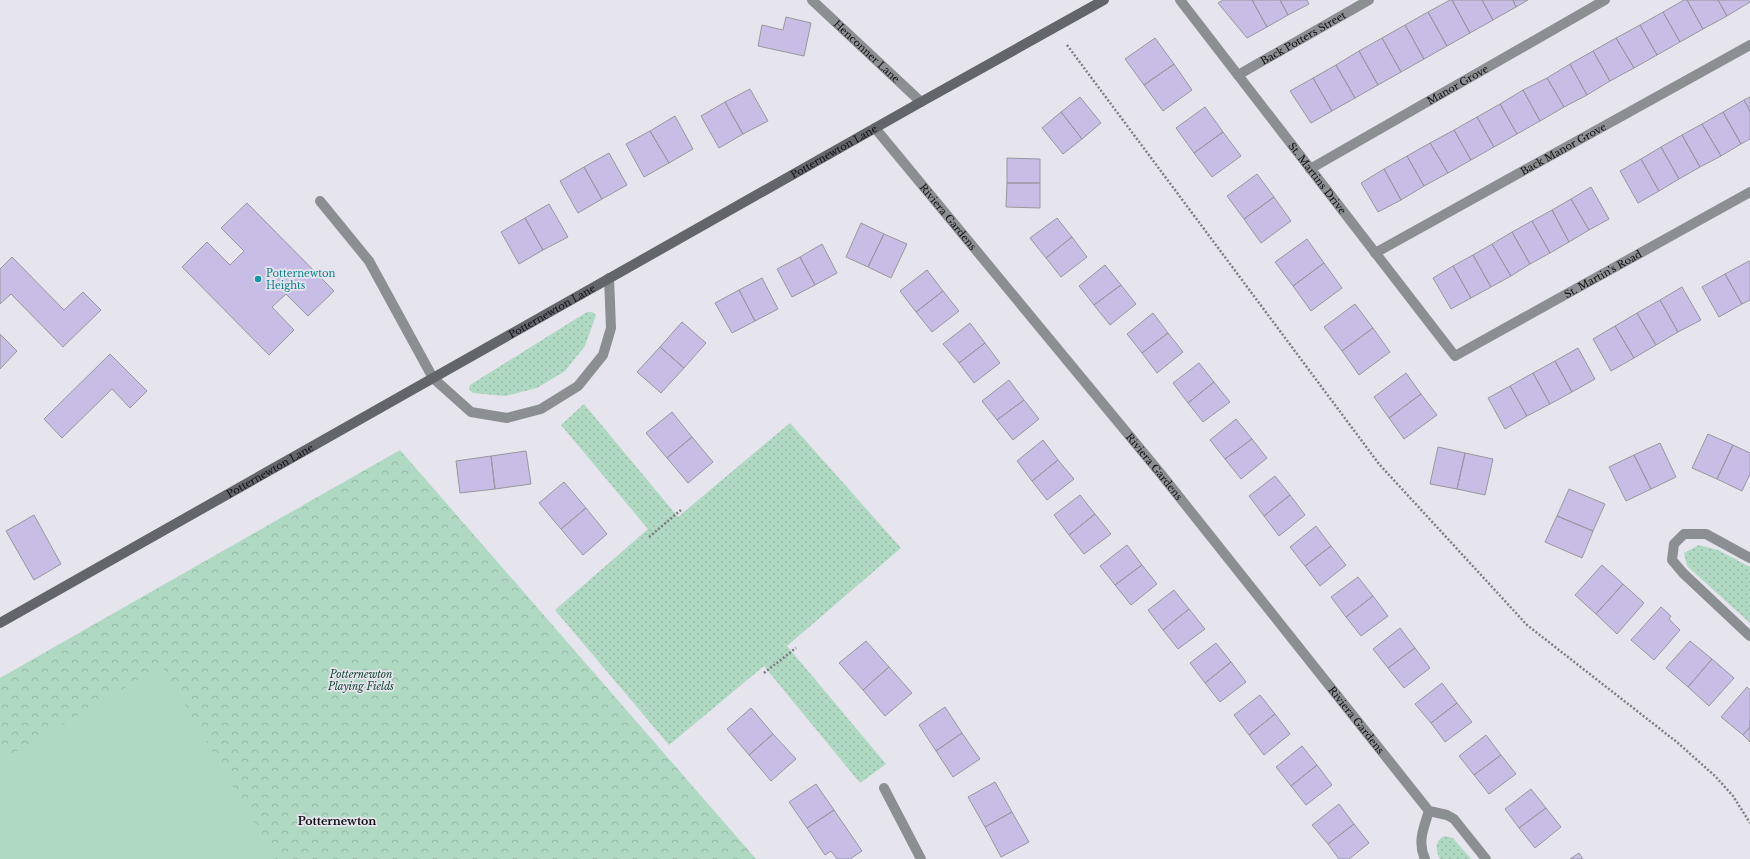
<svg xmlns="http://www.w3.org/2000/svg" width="1750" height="859" font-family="'Libre Baskerville',serif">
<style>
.grass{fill:url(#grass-dots)}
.park{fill:url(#park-crowns)}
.pitch{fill:#afd9c2}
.building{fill:#c8bee5;stroke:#99979f}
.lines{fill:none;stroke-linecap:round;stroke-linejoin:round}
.path{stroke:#7f7d83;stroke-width:2.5;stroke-dasharray:2 2;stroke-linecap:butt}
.service{stroke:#8c8f92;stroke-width:10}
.minor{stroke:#8c8f92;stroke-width:10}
.secondary{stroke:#62656a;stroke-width:10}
.culture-dot{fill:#0f9aa8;stroke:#e6e4ed;stroke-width:1.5}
.labels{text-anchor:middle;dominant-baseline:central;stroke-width:3.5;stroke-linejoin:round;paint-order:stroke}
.street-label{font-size:10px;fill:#111013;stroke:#e6e4ed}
.culture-label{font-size:10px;fill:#0d838f;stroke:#e6e4ed;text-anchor:start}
.park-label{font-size:10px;font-style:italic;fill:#144932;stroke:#e6e4ed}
.neighbourhood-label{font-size:11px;font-weight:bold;fill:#111013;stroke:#e6e4ed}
</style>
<defs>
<pattern id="grass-dots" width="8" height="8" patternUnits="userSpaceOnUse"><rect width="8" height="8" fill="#afd9c2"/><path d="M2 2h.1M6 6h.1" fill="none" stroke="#96b9a6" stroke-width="1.8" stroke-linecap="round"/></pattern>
<pattern id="park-crowns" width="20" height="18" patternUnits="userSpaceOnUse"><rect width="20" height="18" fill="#afd9c2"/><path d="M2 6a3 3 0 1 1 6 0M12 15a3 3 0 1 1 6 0" fill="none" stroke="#96b9a6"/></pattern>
</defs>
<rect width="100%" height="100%" fill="#e6e4ed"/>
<path class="grass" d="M587,312h5l4,3 -11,31 -20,25 -28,17 -32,8 -32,-3 -4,-4 1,-4z
M584,404l94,113 112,-94 111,125 -114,98 99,118 -26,19 -96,-117 -95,79 -114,-135 93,-81 -87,-104z
M1699,545l19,5 32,17v56l-63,-57 -3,-13z
M1444,836l9,2 18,21h-31c-5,-9 -5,-18 4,-23z"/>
<path class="park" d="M400,450l356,409h-756v-181z"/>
<path class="pitch" d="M162,666l114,193h-276v-98z"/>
<path class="building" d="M1223,0h29l15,27 -20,11 -29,-35z
M1252,0h28l8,15 -21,12z
M1280,0h27l2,4 -21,11z
M1450,0h2l18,33 -23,13 -19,-34z
M1452,0h30l11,20 -23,13z
M1482,0h31l3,7 -23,13z
M1513,0h15l-12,7z
M1684,0h3l16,29 -23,13 -17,-30z
M1687,0h31l9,16 -24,13z
M1718,0h30l2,2 -23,14z
M1428,12l19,34 -23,13 -19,-34z
M1663,12l17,30 -23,13 -17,-30z
M786,17l25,6 -7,33 -46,-10 4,-21 21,5z
M1405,25l19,34 -23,13 -19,-34z
M1640,25l17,30 -23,13 -18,-30z
M1155,38l19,26 -30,21 -19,-26z
M1382,38l19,34 -23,13 -19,-34z
M1616,38l18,30 -24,13 -17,-30z
M1359,51l19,34 -23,13 -19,-33z
M1593,51l17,30 -23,14 -17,-31z
M1174,64l18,26 -29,21 -19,-26z
M1570,64l17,31 -23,12 -17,-29z
M1336,65l19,33 -23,13 -19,-33z
M1313,78l19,33 -21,12 -21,-32z
M1547,78l17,29 -24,14 -17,-31z
M750,89l18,32 -25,13 -18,-32z
M1523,90l17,31 -23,13 -17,-30z
M1080,97l21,26 -19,16 -21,-27z
M1750,97v14l-6,-11z
M1744,100l6,11v28l-9,5 -18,-32z
M725,102l18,32 -24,14 -18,-32z
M1500,104l17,30 -23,13 -17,-30z
M1205,107l18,25 -29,21 -18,-25z
M1061,112l21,27 -19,15 -21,-26z
M1723,112l18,32 -20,12 -19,-32z
M675,116l18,33 -24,14 -19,-32z
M1477,117l17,30 -23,13 -17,-30z
M1702,124l19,32 -21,11 -18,-32z
M1454,130l17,30 -23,13 -18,-30z
M650,131l19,32 -25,14 -18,-33z
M1223,132l18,24 -29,21 -18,-24z
M1682,135l18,32 -21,12 -18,-32z
M1430,143l18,30 -24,13 -17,-30z
M1661,147l18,32 -20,12 -18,-32z
M609,153l18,32 -25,14 -18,-32z
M1407,156l17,30 -23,14 -17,-31z
M1007,158l33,1v24h-33z
M1641,159l18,32 -21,12 -18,-32z
M584,167l18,32 -24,14 -18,-32z
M1384,169l17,31 -23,12 -17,-29z
M1257,174l17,23 -30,22 -17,-23z
M1007,183h33v25l-34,-1z
M1591,187l18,32 -20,11 -18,-31z
M1274,197l17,24 -30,22 -17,-24z
M1571,199l18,31 -20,12 -17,-32z
M247,203l87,88 -26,25 -22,-22 -14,13 22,23 -25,25 -87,-88 25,-25 23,23 14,-14 -23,-23z
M549,204l19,33 -25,13 -18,-32z
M1552,210l17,32 -19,11 -18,-32z
M525,218l18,32 -24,14 -18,-32z
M1057,218l15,19 -26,21 -16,-20z
M1532,221l18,32 -20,11 -18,-32z
M861,223l23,11 -16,33 -22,-10z
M1512,232l18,32 -19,12 -19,-32z
M884,234l23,10 -16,34 -23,-11z
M1072,237l15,20 -26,20 -15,-19z
M1307,239l17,24 -31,23 -18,-24z
M822,244l15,29 -22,12 -15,-28z
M1492,244l19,32 -20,11 -18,-32z
M1473,255l18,32 -20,11 -18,-32z
M12,257l52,53 19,-18 18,18 -38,37 -52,-53 -11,10v-35z
M800,257l15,28 -23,12 -15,-28z
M1749,261l1,2v37l-8,4 -17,-30z
M1324,263l18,25 -31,23 -18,-25z
M1105,265l16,20 -27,20 -15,-19z
M1453,266l18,32 -20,11 -18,-31z
M927,270l16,21 -27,21 -16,-21z
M1725,274l17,30 -23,13 -17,-30z
M762,278l16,31 -23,12 -16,-31z
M1121,285l15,19 -26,21 -16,-20z
M1682,287l19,33 -23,12 -18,-32z
M739,290l16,31 -23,12 -17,-30z
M943,291l16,20 -27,21 -16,-20z
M1660,300l18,32 -22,13 -19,-32z
M1355,304l18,24 -31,23 -18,-24z
M1153,313l15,20 -26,20 -15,-19z
M1637,313l19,32 -22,13 -19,-32z
M682,322l24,21 -22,25 -24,-21z
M970,323l15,20 -26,20 -16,-19z
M1615,326l19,32 -23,13 -18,-32z
M1373,328l17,24 -31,23 -17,-24z
M1168,333l15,19 -26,21 -15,-20z
M0,334l17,17 -17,18z
M985,343l15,20 -26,20 -15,-20z
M660,347l24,21 -23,25 -24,-21z
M1578,348l17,31 -23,13 -17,-31z
M110,354l37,37 -17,17 -18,-19 -50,49 -18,-19z
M1555,361l17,31 -22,12 -17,-31z
M1199,363l15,19 -26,21 -15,-20z
M1406,373l15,21 -32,24 -15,-21z
M1533,373l17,31 -23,12 -17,-30z
M1009,380l15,20 -27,20 -15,-19z
M1214,382l16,20 -27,20 -15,-19z
M1510,386l17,30 -22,13 -17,-31z
M1421,394l16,21 -33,24 -15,-21z
M1024,400l15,19 -26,21 -16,-20z
M672,412l20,25 -25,21 -21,-25z
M1236,419l16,20 -27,20 -15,-19z
M1708,434l25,11 -16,34 -25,-11z
M692,437l21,25 -25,21 -21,-25z
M1252,439l15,19 -26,21 -16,-20z
M1043,440l15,20 -26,21 -15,-20z
M1660,443l16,34 -25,12 -17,-34z
M1733,445l17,8v21l-8,17 -25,-12z
M1438,447l27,6 -8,36 -27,-5z
M526,451l5,33 -36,5 -4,-33z
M1465,453l28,6 -8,36 -28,-6z
M1634,455l17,34 -25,12 -17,-34z
M491,456l4,33 -35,4 -4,-32z
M1058,460l16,19 -27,21 -15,-19z
M1275,476l15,19 -26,21 -15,-20z
M564,482l22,26 -25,21 -22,-26z
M1569,489l36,15 -12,27 -36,-15z
M1080,495l15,19 -26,21 -15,-20z
M1290,495l15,20 -26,21 -15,-20z
M586,508l21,26 -24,21 -22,-26z
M1095,514l16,20 -27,20 -15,-19z
M34,515l27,49 -27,16 -28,-49z
M1557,516l36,15 -11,27 -37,-16z
M1316,526l15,20 -26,20 -15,-19z
M1127,545l15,20 -27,20 -15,-19z
M1331,546l15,19 -26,21 -15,-20z
M1142,565l15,19 -26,21 -16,-20z
M1602,565l21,19 -27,30 -21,-19z
M1358,577l15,19 -27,21 -15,-20z
M1623,584l21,19 -27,31 -21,-20z
M1174,590l15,19 -26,21 -15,-20z
M1373,596l15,20 -27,20 -15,-19z
M1661,607l10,9 -2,3 11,11 -26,30 -23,-20z
M1189,609l16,20 -27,20 -15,-19z
M1400,628l15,20 -27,20 -15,-19z
M866,641l23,26 -26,23 -24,-27z
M1690,641l22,18 -24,28 -22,-19z
M1216,643l15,19 -26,21 -15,-20z
M1415,648l15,20 -26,20 -16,-20z
M1712,659l22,19 -25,28 -21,-19z
M1231,662l15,20 -26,20 -15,-19z
M889,667l23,26 -27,23 -22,-26z
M1442,683l15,20 -26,20 -16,-19z
M1747,687l3,3v37l-7,8 -22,-18z
M1260,695l15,19 -26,21 -15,-20z
M1457,703l15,19 -27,20 -14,-19z
M945,707l17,26 -26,18 -17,-26z
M751,708l22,26 -24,21 -22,-26z
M1275,714l15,20 -26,21 -15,-20z
M1750,727v15l-7,-7z
M962,733l18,26 -27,18 -17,-26z
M773,734l23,25 -25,22 -22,-26z
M1486,735l15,20 -27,20 -15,-19z
M1302,746l15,19 -26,21 -15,-19z
M1501,755l15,19 -27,20 -15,-19z
M1317,765l15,20 -26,20 -15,-19z
M995,782l17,30 -27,15 -17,-30z
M816,784l18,26 -27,18 -18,-26z
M1531,789l15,19 -27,20 -14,-19z
M1339,804l15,20 -26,20 -16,-19z
M1546,808l15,19 -26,21 -16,-20z
M834,810l28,41 -12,8h-13l-6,-8 -6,4 -18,-27z
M1012,812l17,30 -28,15 -16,-30z
M1354,824l15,19 -20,16h-10l-11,-15z
M1579,853l4,6h-13z"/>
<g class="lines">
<path class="path" d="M1067,45l312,419 148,161 151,118 37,33 18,20 17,27
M649,537l32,-27
M764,673l32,-25"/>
<g class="service">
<path id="s1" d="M1238,75l131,-75"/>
<path id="s2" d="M1375,253l375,-208"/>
<path d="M433,378l38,34 36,6 34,-9 37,-23 25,-31 8,-27 -2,-50"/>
</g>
<g class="minor">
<path id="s3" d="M812,0l109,102"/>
<path id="s4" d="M1180,0l275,356 295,-164"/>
<path id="s5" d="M875,128l286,346 268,337 18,4 7,4 32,40"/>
<path id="s6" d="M1310,169l295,-169"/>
<path d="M320,201l49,60 64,117"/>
<path d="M1750,558l-44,-24h-22l-10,10 -2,16 11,13 67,63"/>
<path d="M884,788l37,71"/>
<path d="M1425,859c-8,-17 -1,-32 4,-48"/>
</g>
<path class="secondary" id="s7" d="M0,623l921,-521 183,-102"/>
</g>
<circle class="culture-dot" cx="258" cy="279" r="4"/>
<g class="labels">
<g class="street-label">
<text stroke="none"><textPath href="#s1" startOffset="75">Back Potters Street</textPath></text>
<text stroke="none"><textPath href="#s3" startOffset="75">Henconner Lane</textPath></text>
<text stroke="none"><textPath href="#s6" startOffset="170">Manor Grove</textPath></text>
<text stroke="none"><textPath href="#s2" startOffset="215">Back Manor Grove</textPath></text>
<text stroke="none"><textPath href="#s7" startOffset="958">Potternewton Lane</textPath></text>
<text stroke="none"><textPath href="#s4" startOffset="225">St. Martins Drive</textPath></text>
<text stroke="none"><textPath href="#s5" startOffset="115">Riviera Gardens</textPath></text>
<text stroke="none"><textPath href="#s4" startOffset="619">St. Martin's Road</textPath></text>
<text stroke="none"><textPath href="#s7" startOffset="634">Potternewton Lane</textPath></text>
<text stroke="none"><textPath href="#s5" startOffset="439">Riviera Gardens</textPath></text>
<text stroke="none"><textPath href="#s7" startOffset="310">Potternewton Lane</textPath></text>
<text stroke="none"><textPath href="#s5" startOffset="763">Riviera Gardens</textPath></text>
</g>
<g class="culture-label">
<text x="266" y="273">Potternewton<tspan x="266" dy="12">Heights</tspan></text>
</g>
<g class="park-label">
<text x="361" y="674">Potternewton<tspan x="361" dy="12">Playing Fields</tspan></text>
</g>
<g class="neighbourhood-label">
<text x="337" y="821">Potternewton</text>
</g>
</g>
</svg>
